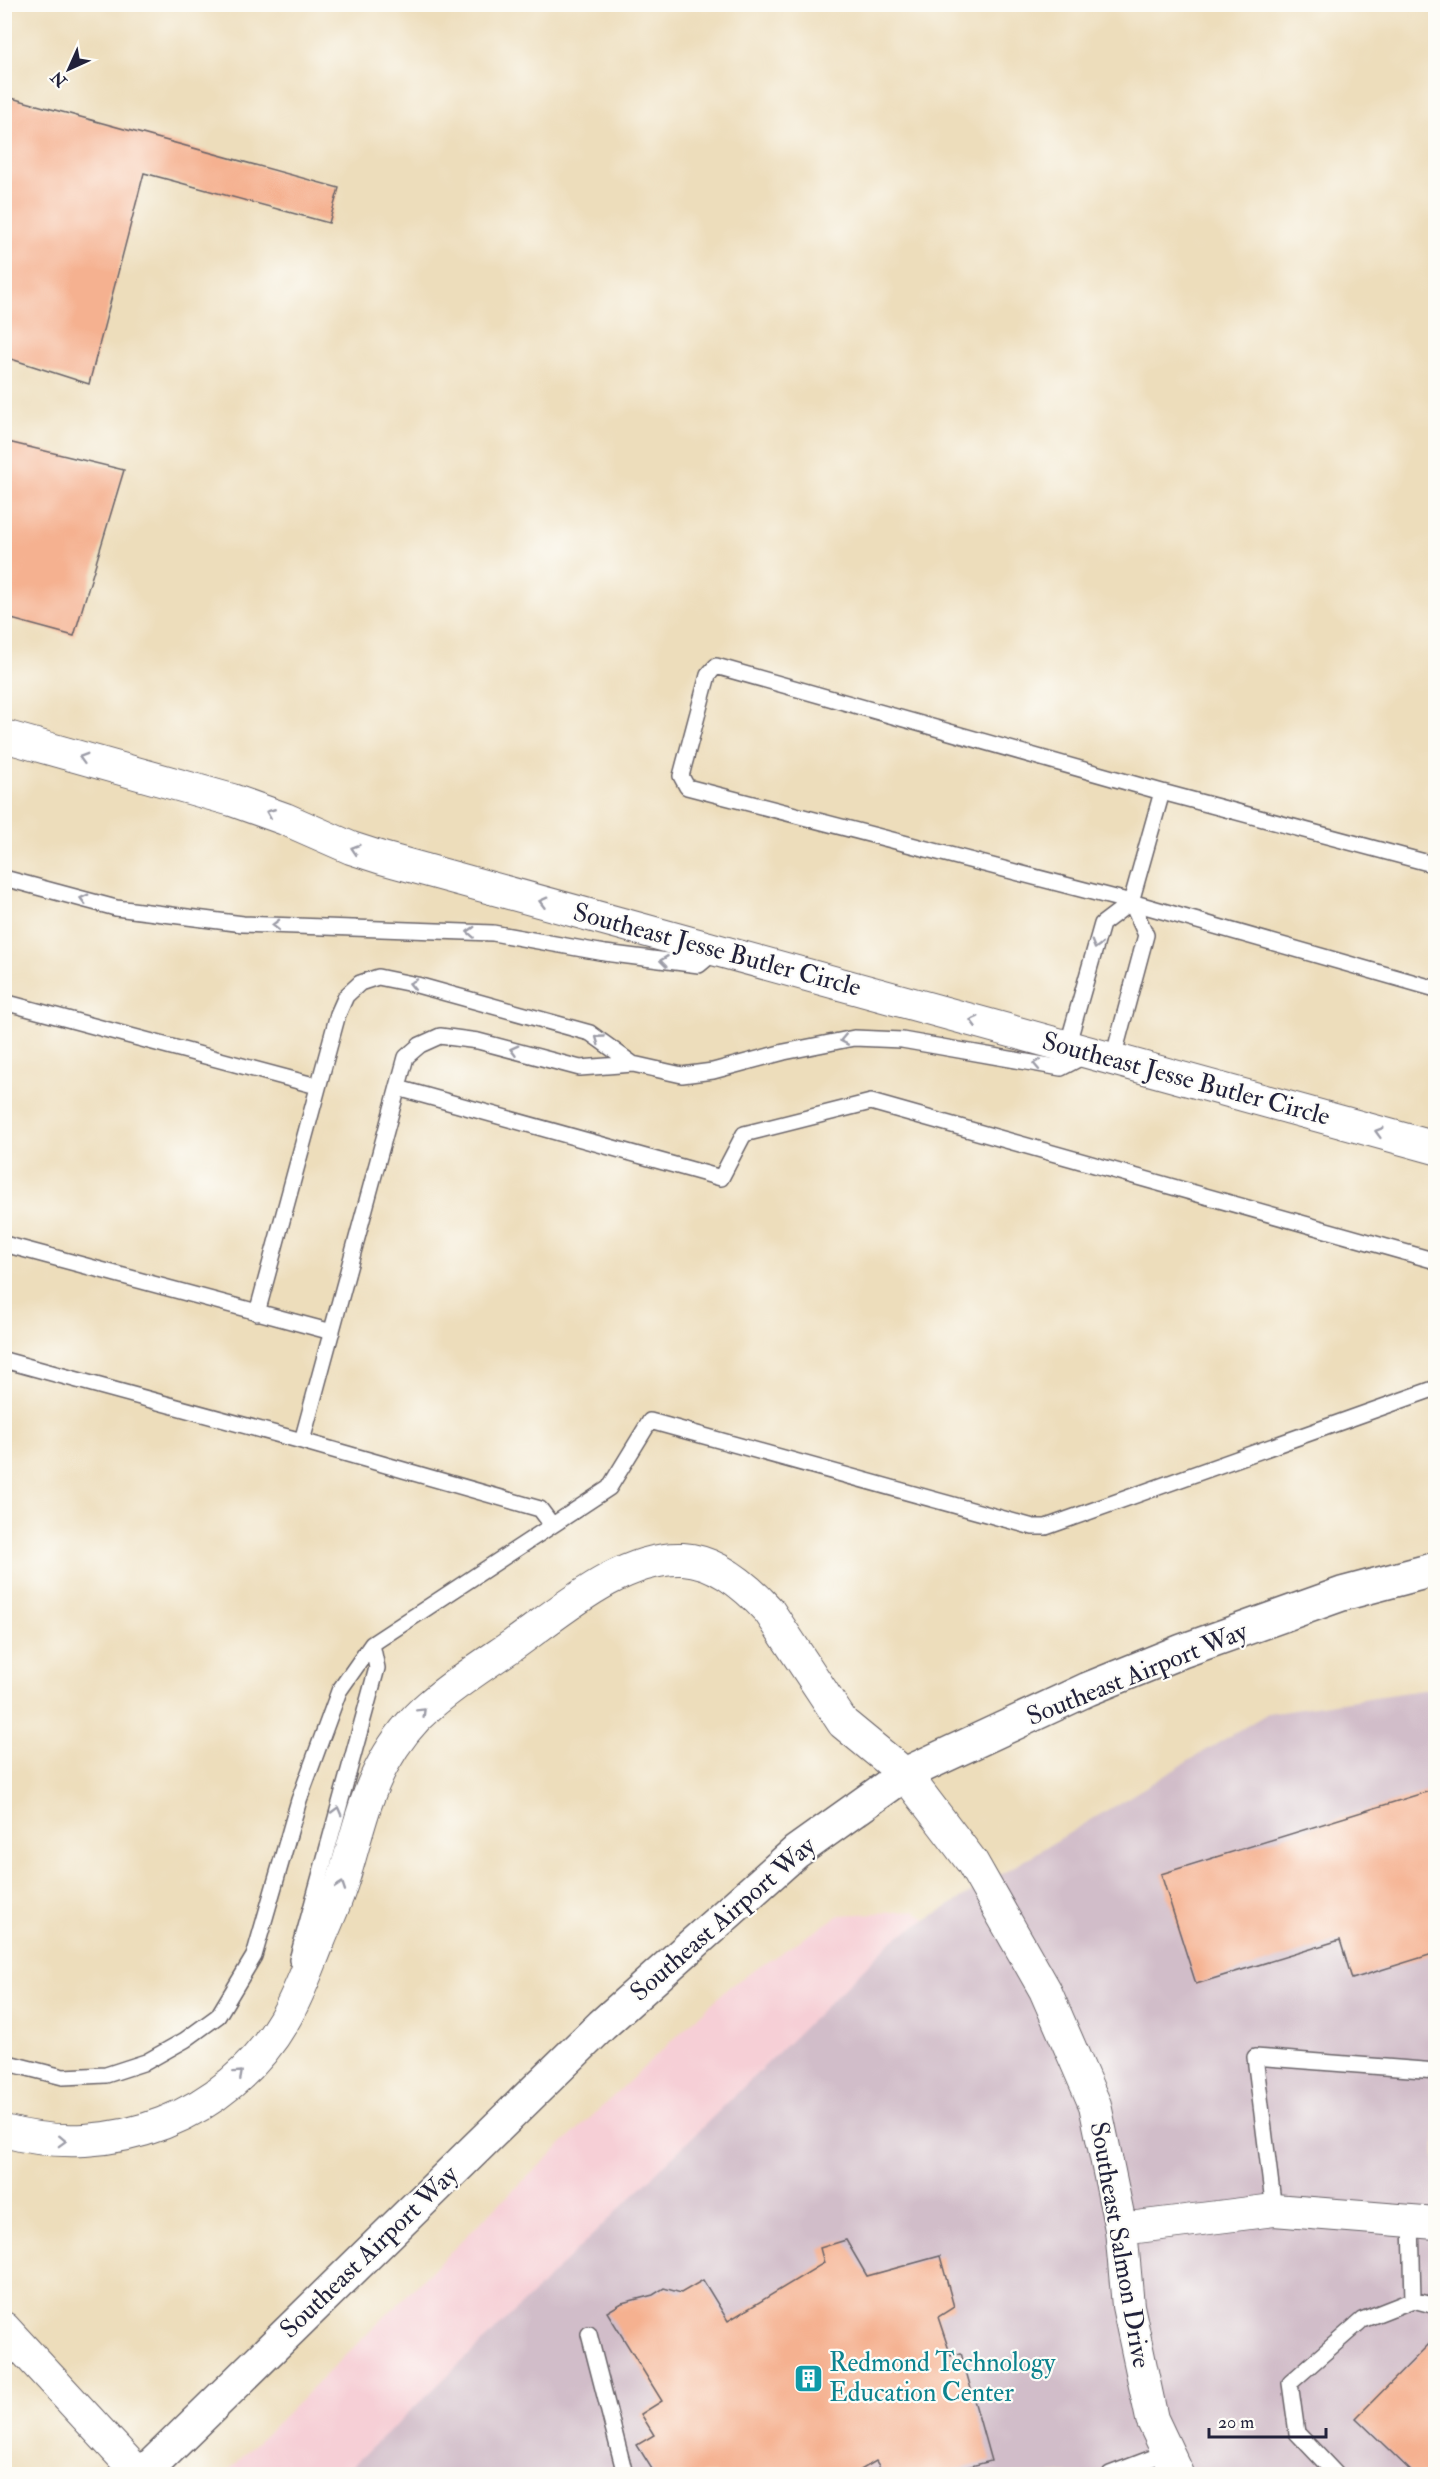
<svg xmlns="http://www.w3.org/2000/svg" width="1440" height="2479" font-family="'IM FELL Double Pica',serif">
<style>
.built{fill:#f6cfd6}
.industrial{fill:#d1bdc9}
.building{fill:#f5b190}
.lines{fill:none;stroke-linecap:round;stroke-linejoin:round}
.lane-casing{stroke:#696368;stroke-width:18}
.street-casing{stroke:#696368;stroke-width:34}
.secondary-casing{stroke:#696368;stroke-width:36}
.lane{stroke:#fff;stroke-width:15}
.street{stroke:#fff;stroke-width:32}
.secondary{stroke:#fff;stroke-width:33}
.oneway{stroke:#9c9ca7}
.labels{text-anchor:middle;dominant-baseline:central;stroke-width:4.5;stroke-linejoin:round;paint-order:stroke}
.street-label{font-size:26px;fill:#22223b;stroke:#fdfcf7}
.culture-label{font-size:26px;fill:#0d838f;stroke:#fdfcf7;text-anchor:start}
</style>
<rect width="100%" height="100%" fill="#fdfcf7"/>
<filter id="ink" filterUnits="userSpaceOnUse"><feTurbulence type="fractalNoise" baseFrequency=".0167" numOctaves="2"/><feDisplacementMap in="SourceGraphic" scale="12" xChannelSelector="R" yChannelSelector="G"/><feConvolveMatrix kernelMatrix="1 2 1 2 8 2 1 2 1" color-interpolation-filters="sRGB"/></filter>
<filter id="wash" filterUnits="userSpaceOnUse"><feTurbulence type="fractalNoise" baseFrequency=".008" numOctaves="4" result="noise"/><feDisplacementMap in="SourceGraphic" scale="24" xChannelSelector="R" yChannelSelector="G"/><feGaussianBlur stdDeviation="1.35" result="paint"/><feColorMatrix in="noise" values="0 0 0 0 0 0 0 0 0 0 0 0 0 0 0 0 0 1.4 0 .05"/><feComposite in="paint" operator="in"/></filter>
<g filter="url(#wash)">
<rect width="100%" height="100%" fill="#edddbb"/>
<path class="built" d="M915,1911l20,15 175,548h-885l276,-272 229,-216 109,-71z"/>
<path class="industrial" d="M1435,1688v786h-1091l165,-157 385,-378 374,-226z"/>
<g id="blocks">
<path class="building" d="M4,96l335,92 -10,35 -185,-50 -55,211 -81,-26 -4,13z
M4,441l120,29 -50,166 -70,-19z
M1436,1789v164l-84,26 -12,-39 -144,44 -35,-110z
M846,2240l21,36 73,-20 14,51 -16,10 13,39 10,-3 30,108 -51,13h-56l-8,-13 -22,13h-199l-18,-29 17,-10 -13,-21 21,-13 -55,-89 15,-9 31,-8 11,-7 17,5 22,-13 25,41 96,-58 -4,-15z
M1436,2337v137h-22l-58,-56z"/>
</g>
</g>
<g filter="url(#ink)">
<use href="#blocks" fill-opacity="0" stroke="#696368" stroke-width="1.5"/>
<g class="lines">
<defs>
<path id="lane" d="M1436,865l-274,-73 -446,-126 -8,9 -27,101 6,11 444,115 305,87
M4,878l112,30 127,16 250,9 112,20 94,12 18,-15
M4,1002l313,84
M1067,1047l35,-123 29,-22 31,-110
M1113,1058l33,-123 -15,-33
M398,1088l323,90 23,-44 127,-32 565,159
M4,1244l328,88
M257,1313l81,-299 8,-18 14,-13 18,-6 39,8 173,48 43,31 49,11 31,-4 71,-19 70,-14 48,2 159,28 27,-14
M4,1360l298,81 238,68 12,16
M302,1441l104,-384 14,-12 20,-9 38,5 102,27 53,-4
M297,1960l80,-292 -5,-24
M4,2062l59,15 43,-2 40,-13 39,-22 33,-24 36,-60 45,-156 40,-109 33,-47 237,-156 41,-67 383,106h13l390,-139
M1274,2210l-19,-153 181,14
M1413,2300l23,6
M589,2334l36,140
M4,2361l19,-13
M1110,2474l58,-22
M1336,2474l-39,-41 -7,-50 72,-63 51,-20 -2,-79"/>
<path id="street" d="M4,736l228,64 53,19 66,29 31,10 1054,290
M4,2131c107,30 224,-14 280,-111 15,-25 24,-52 35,-79 7,-18 16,-36 22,-55 14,-41 21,-84 42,-122 12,-22 28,-43 47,-59 25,-22 55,-41 83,-60 47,-33 109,-89 170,-86 34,2 64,28 86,52l74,112 62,51 67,88 73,128 50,115 26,124 7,77 24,113 26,55
M1121,2229l153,-19 162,13
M4,2328l135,146"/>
<path id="secondary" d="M143,2474l459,-449 194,-173 109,-78 183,-85 94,-38 160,-57 94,-25"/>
</defs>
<use href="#lane" class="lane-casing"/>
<use href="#street" class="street-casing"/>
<use href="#secondary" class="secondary-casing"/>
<use href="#lane" class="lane"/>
<use href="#street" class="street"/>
<use href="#secondary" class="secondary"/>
</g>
<defs><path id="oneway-chevron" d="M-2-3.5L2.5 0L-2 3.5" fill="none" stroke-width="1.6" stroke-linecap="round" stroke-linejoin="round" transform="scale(1.5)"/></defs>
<g class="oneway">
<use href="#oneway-chevron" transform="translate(83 758) rotate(-164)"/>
<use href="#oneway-chevron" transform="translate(270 813) rotate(-158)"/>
<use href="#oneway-chevron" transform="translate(355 849) rotate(-162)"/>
<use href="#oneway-chevron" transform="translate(84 899) rotate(-165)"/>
<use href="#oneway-chevron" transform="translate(543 902) rotate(-165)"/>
<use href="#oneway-chevron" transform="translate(276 925) rotate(-179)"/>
<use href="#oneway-chevron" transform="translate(471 932) rotate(-177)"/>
<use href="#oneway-chevron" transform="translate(1096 945) rotate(106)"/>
<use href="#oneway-chevron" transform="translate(664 961) rotate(-173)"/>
<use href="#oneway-chevron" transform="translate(413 984) rotate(-168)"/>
<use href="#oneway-chevron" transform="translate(974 1021) rotate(-165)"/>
<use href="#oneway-chevron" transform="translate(599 1039) rotate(-144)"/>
<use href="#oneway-chevron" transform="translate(844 1040) rotate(169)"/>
<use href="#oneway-chevron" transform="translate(514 1050) rotate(-165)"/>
<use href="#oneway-chevron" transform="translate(1037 1064) rotate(-169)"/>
<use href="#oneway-chevron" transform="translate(1379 1132) rotate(-164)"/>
<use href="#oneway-chevron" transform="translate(422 1712) rotate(-45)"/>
<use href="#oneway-chevron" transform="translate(337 1811) rotate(-75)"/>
<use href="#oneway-chevron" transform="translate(341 1886) rotate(-71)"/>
<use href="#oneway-chevron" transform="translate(239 2074) rotate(-42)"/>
<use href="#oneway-chevron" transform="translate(62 2141) rotate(2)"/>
</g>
</g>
<defs>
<symbol id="building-square" viewBox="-11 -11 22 22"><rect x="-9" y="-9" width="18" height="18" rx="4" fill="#0f9aa8" stroke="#fdfcf7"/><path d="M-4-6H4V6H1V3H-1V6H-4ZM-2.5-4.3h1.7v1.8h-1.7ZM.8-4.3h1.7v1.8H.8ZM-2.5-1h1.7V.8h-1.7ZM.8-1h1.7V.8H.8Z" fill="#fff"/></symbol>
</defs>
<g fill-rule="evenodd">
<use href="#building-square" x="792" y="2362" width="33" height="33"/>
</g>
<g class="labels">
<g class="street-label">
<text transform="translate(717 950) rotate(15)">Southeast Jesse Butler Circle</text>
<text transform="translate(1186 1079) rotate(15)">Southeast Jesse Butler Circle</text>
<text transform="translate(1137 1674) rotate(-22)">Southeast Airport Way</text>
<text transform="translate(723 1919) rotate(-41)">Southeast Airport Way</text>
<text transform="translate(1120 2245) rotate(80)">Southeast Salmon Drive</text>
<text transform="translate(369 2252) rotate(-44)">Southeast Airport Way</text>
</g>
<g class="culture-label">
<text x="829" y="2363">Redmond Technology<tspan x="829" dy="30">Education Center</tspan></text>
</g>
</g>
<rect width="1440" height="2479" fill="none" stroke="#fdfcf7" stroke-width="24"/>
<g transform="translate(69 69) rotate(225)" stroke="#fdfcf7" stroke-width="4.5" paint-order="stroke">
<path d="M0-4.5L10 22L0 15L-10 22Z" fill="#22223b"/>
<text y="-9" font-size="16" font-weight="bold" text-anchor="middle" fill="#22223b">N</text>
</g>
<path d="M1209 2428v9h117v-9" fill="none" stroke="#22223b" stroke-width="3"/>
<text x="1218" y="2428" font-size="18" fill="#22223b" stroke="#fdfcf7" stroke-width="4.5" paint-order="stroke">20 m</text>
</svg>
